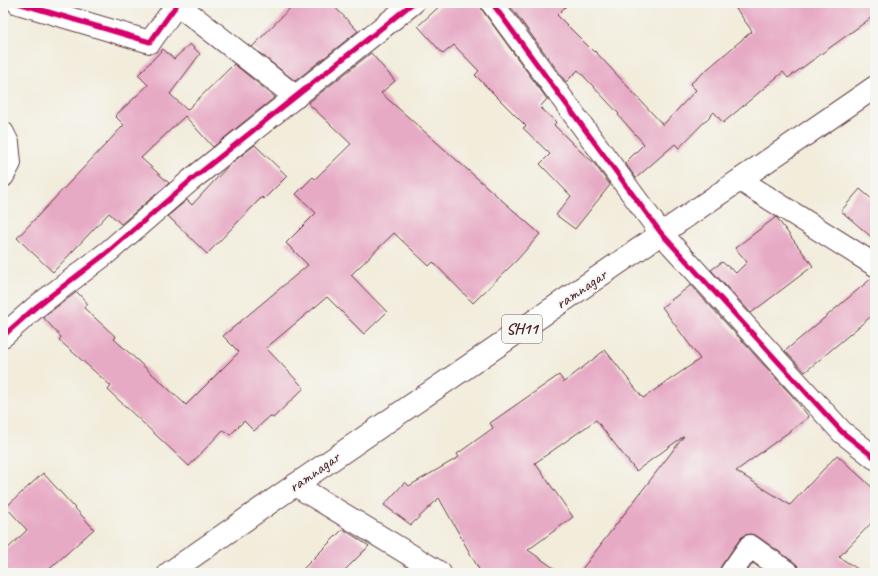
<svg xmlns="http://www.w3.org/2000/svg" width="878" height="576" font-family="Caveat,sans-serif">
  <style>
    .building { fill: #e7aac5 }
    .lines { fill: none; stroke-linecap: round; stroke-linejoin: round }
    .minor-casing { stroke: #633e45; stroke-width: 24 }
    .major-casing { stroke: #633e45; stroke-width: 24 }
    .minor { stroke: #fff; stroke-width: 22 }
    .major { stroke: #fff; stroke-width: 22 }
    .cycleway-casing { stroke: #f6f6f2; stroke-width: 8 }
    .cycleway { stroke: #d6006c; stroke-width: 5 }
    .labels { text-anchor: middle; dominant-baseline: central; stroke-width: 4; stroke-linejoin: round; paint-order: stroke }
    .shield { fill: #f6f6f2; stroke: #7e6067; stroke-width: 1 }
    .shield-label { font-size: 16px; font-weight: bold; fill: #4a1f2b }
    .street-label { font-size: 17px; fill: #4a1f2b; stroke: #f6f6f2 }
  </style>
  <rect width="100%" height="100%" fill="#f6f6f2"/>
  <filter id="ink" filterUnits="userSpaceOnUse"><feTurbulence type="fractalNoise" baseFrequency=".025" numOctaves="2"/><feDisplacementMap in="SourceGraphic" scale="8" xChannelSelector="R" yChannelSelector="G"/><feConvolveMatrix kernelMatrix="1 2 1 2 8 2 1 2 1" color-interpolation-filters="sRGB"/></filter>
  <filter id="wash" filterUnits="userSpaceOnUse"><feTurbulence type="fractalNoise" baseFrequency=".012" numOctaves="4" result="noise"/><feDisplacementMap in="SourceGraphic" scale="16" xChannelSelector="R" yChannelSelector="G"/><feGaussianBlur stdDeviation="0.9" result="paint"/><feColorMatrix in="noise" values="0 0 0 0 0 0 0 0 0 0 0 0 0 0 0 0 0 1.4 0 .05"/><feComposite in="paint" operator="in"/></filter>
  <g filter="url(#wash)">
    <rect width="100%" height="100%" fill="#f2ecdb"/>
    <g id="blocks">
      <path class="building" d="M 295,3 L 331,3 L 358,31 L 295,81 L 252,47 Z
        M 443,3 L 480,3 L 482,10 L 547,99 L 540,107 L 556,122 L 554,125 L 580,151 L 593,162 L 610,185 L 575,229 L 556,215 L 571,196 L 540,164 L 550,154 L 523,128 L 526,126 L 475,75 L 479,71 L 454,45 L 443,54 L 418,26 Z
        M 508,3 L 569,3 L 557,15 L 594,52 L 595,51 L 663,125 L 696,90 L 690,84 L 752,31 L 732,3 L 875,3 L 875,15 L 788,78 L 783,72 L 723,123 L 714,112 L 679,148 L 675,144 L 636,178 L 625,163 L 644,144 L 618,115 L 619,114 L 578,70 L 566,82 Z
        M 190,44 L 200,54 L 170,94 L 187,110 L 234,64 L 275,97 L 213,147 L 185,116 L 141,158 L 169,183 L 121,224 L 109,213 L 53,272 L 17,238 L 124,125 L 115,116 L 148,85 L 138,75 L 163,49 L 174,59 Z
        M 371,53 L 395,81 L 381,93 L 540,234 L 517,260 L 473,303 L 433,262 L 429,266 L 394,233 L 351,275 L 387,312 L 364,334 L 327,297 L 266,348 L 304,388 L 273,418 L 270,416 L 254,431 L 244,421 L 230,435 L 223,430 L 189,466 L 108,390 L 111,386 L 59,340 L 61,337 L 43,317 L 77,292 L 88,304 L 84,308 L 116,337 L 114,339 L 186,405 L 239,352 L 223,336 L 308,265 L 286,243 L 316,213 L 296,194 L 313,177 L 315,179 L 351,144 L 308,103 Z
        M 255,145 L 287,176 L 264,199 L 262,197 L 207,254 L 168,216 L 187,200 L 192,205 L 229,165 Z
        M 860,189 L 875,202 L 875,240 L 841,211 Z
        M 776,217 L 813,266 L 751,313 L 711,270 L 722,262 L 736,273 L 747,262 L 735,248 Z
        M 873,277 L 875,277 L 875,313 L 805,372 L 785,351 Z
        M 691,285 L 794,398 L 809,417 L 736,471 L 790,505 L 837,455 L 875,490 L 875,519 L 839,557 L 864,573 L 800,573 L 799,567 L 795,563 L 757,536 L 751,534 L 744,535 L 740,539 L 721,566 L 719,573 L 579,573 L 684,436 L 636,471 L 596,420 L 535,463 L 573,517 L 528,550 L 561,573 L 481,573 L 439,498 L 411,525 L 384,505 L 405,482 L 409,486 L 459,457 L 457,454 L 493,428 L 490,423 L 559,375 L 564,382 L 605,350 L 643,398 L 700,359 L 662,307 Z
        M 43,473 L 94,529 L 45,573 L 3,573 L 3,553 L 27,530 L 6,507 Z
        M 343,529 L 369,546 L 342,573 L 299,573 Z
        M 753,563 L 766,573 L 746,573 Z"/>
    </g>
  </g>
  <g filter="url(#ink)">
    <use href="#blocks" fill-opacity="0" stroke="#633e45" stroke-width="1"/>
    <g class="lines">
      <g class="minor-casing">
        <path id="minor" d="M 18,3 L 150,42 L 178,3
          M 492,3 L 661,233 L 842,432 L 875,458
          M 177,4 L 296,97
          M 3,133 L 8,143 L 10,163 L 3,176
          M 740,180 L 875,265
          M 3,336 L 36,307 L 108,252 L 191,180 L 413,3
          M 295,485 L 440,573
          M 731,573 L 750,546 L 788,573"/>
      </g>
      <g class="major-casing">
        <path id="major" d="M 169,573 L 295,485 L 875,87"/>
      </g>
      <use href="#minor" class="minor"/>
      <use href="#major" class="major"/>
      <g class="cycleway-casing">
        <path id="cycleway" d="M 18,3 L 150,42 L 178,3
          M 492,3 L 661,233 L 842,432 L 875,458
          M 3,336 L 36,307 L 108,252 L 191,180 L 413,3"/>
      </g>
      <use href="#cycleway" class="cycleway"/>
    </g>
  </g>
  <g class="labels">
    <rect class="shield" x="502" y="315" width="40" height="28" rx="3"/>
    <g class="shield-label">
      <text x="522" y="329">SH11</text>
    </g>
    <g class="street-label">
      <text transform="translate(581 289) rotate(-34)">ramnagar</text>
      <text transform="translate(314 472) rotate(-35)">ramnagar</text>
    </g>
  </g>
  <rect width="878" height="576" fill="none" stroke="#f6f6f2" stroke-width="16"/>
</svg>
